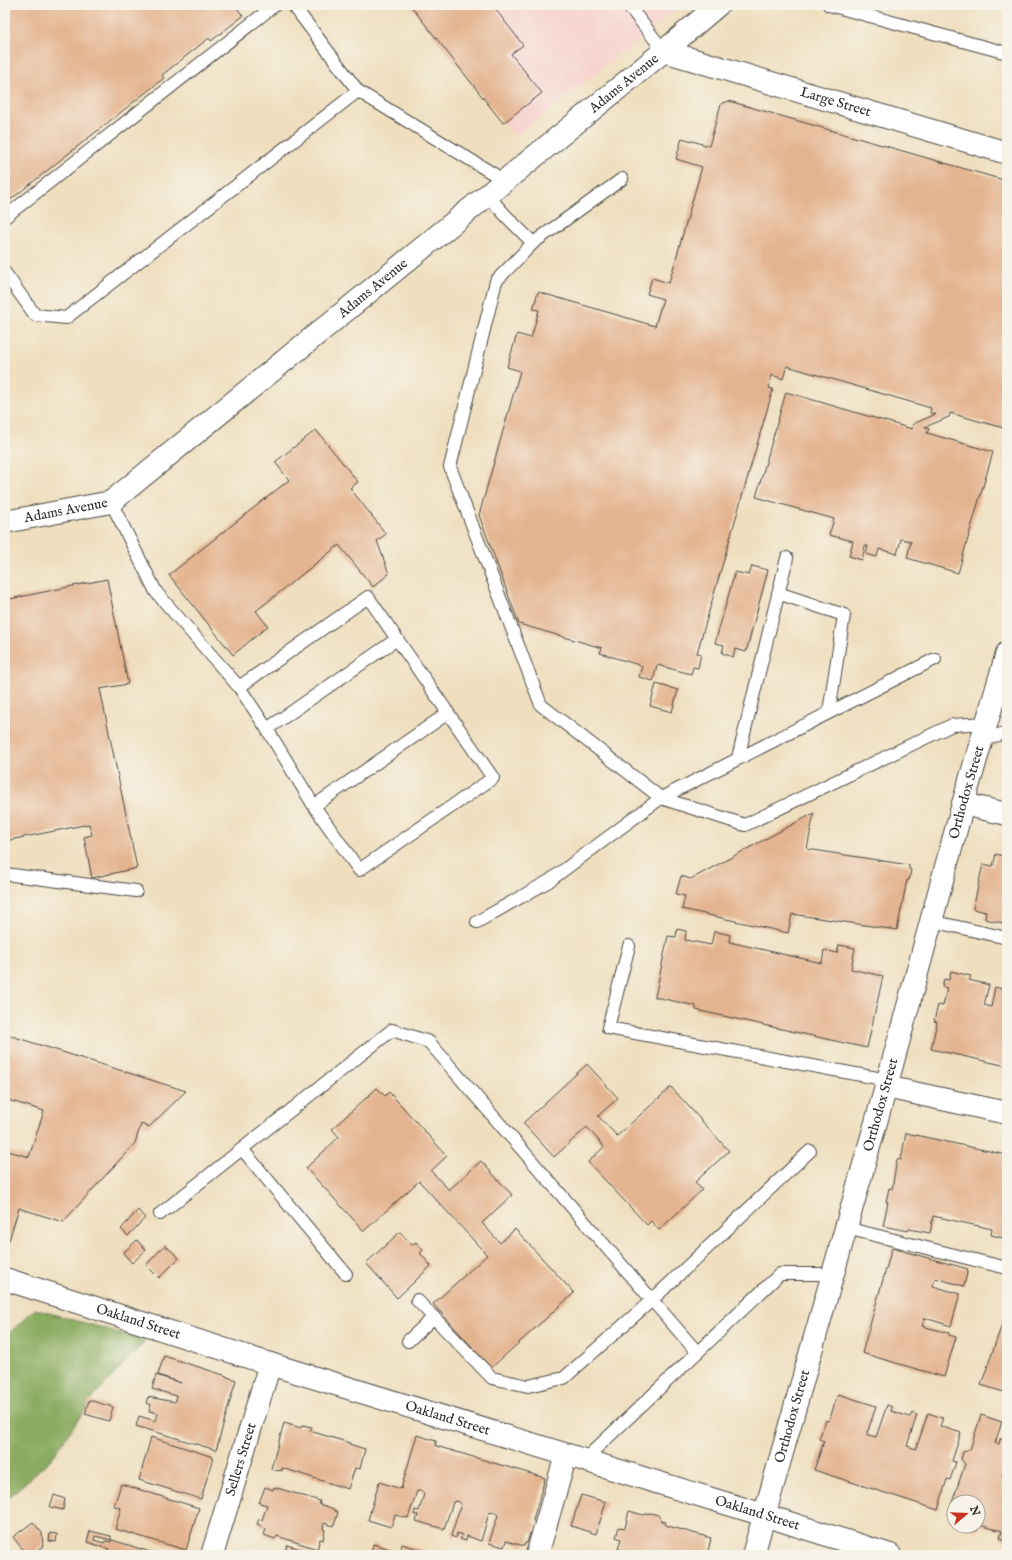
<svg xmlns="http://www.w3.org/2000/svg" width="1012" height="1560" font-family="'IM FELL English',serif">
  <style>
    .built { fill: #f7d0cd }
    .forest { fill: #8aab60; stroke: #5a6b46 }
    .building { fill: #e4b490 }
    .lines { fill: none; stroke-linecap: round; stroke-linejoin: round }
    .service-casing { stroke: #484641; stroke-width: 14 }
    .minor-casing { stroke: #484641; stroke-width: 24 }
    .tertiary-casing { stroke: #484641; stroke-width: 24 }
    .service { stroke: #fff; stroke-width: 12 }
    .minor { stroke: #fff; stroke-width: 22 }
    .tertiary { stroke: #fff; stroke-width: 22 }
    .labels { text-anchor: middle; dominant-baseline: central; stroke-width: 3; stroke-linejoin: round; paint-order: stroke }
    .street-label { font-size: 14px; fill: #2b2b2b; stroke: #f7f3e8 }
  </style>
  <rect width="100%" height="100%" fill="#f7f3e8"/>
  <filter id="ink" filterUnits="userSpaceOnUse"><feTurbulence type="fractalNoise" baseFrequency=".025" numOctaves="2"/><feDisplacementMap in="SourceGraphic" scale="8" xChannelSelector="R" yChannelSelector="G"/><feConvolveMatrix kernelMatrix="1 2 1 2 8 2 1 2 1" color-interpolation-filters="sRGB"/></filter>
  <filter id="wash" filterUnits="userSpaceOnUse"><feTurbulence type="fractalNoise" baseFrequency=".012" numOctaves="4" result="noise"/><feDisplacementMap in="SourceGraphic" scale="16" xChannelSelector="R" yChannelSelector="G"/><feGaussianBlur stdDeviation="0.9" result="paint"/><feColorMatrix in="noise" values="0 0 0 0 0 0 0 0 0 0 0 0 0 0 0 0 0 1.4 0 .05"/><feComposite in="paint" operator="in"/></filter>
  <g filter="url(#wash)">
    <rect width="100%" height="100%" fill="#efdfbf"/>
    <path class="built" d="M 409,5 L 682,5 L 515,137 Z"/>
    <path class="forest" d="M 35,1309 L 146,1340 L 96,1394 L 51,1459 L 5,1501 L 5,1337 Z"/>
    <g id="blocks">
      <path class="building" d="M 5,5 L 235,5 L 243,16 L 211,41 L 209,38 L 162,75 L 164,78 L 5,204 Z
        M 410,5 L 494,5 L 493,6 L 523,45 L 511,54 L 542,93 L 503,123 Z
        M 729,101 L 1007,181 L 1007,429 L 950,413 L 949,417 L 925,427 L 929,429 L 927,433 L 993,452 L 958,573 L 907,558 L 911,541 L 901,539 L 897,554 L 879,549 L 877,557 L 866,554 L 868,546 L 865,546 L 862,560 L 849,556 L 853,541 L 829,535 L 834,519 L 756,497 L 786,392 L 912,429 L 913,424 L 936,414 L 930,413 L 931,408 L 787,366 L 783,379 L 772,375 L 769,388 L 773,389 L 697,653 L 701,654 L 698,668 L 693,667 L 691,674 L 657,665 L 653,681 L 639,677 L 642,666 L 600,653 L 602,648 L 519,624 L 479,515 L 520,371 L 507,367 L 517,334 L 531,338 L 539,310 L 533,309 L 538,292 L 655,326 L 663,299 L 647,294 L 652,278 L 669,283 L 702,167 L 676,159 L 682,138 L 709,146 L 721,104 Z
        M 316,430 L 358,482 L 350,488 L 386,534 L 377,541 L 389,574 L 373,587 L 339,545 L 256,611 L 268,626 L 233,655 L 169,575 L 289,480 L 275,462 Z
        M 752,566 L 768,570 L 746,652 L 735,649 L 733,657 L 722,653 L 724,645 L 715,643 L 735,572 L 749,575 Z
        M 107,579 L 128,684 L 100,689 L 137,868 L 92,878 L 84,837 L 92,835 L 89,824 L 5,841 L 5,600 Z
        M 656,684 L 678,690 L 672,712 L 650,706 Z
        M 814,813 L 807,849 L 909,865 L 909,869 L 911,870 L 909,880 L 907,880 L 897,930 L 792,914 L 788,933 L 682,909 L 685,896 L 676,894 L 681,876 L 691,879 Z
        M 996,854 L 1007,857 L 1007,924 L 985,919 L 986,912 L 973,909 L 983,864 L 993,866 Z
        M 677,929 L 686,931 L 685,940 L 711,945 L 714,931 L 730,935 L 729,942 L 822,963 L 824,950 L 837,953 L 839,945 L 855,948 L 851,969 L 883,976 L 867,1048 L 696,1010 L 696,1006 L 655,997 L 668,936 L 676,937 Z
        M 951,971 L 971,976 L 969,980 L 989,985 L 984,1005 L 991,1007 L 995,987 L 1007,990 L 1007,1066 L 931,1049 L 937,1022 L 934,1021 L 938,1005 L 943,1006 L 947,988 L 942,987 L 944,979 L 949,980 Z
        M 5,1034 L 186,1091 L 149,1127 L 141,1124 L 135,1143 L 63,1222 L 19,1208 L 9,1240 L 5,1239 L 5,1150 L 29,1157 L 44,1111 L 5,1099 Z
        M 587,1064 L 618,1098 L 598,1116 L 617,1136 L 671,1087 L 729,1151 L 695,1182 L 702,1190 L 659,1230 L 651,1221 L 647,1225 L 588,1162 L 604,1147 L 587,1127 L 554,1157 L 523,1123 Z
        M 377,1088 L 385,1096 L 389,1092 L 447,1156 L 431,1171 L 449,1190 L 481,1161 L 512,1195 L 482,1223 L 500,1243 L 515,1229 L 574,1293 L 491,1368 L 433,1304 L 487,1255 L 419,1181 L 364,1231 L 306,1168 L 339,1137 L 332,1129 Z
        M 906,1133 L 1007,1155 L 1007,1239 L 991,1235 L 992,1229 L 933,1216 L 930,1233 L 909,1229 L 908,1231 L 883,1226 L 888,1202 L 886,1202 L 889,1188 L 892,1189 L 897,1159 L 901,1160 Z
        M 138,1210 L 145,1218 L 128,1236 L 121,1229 Z
        M 400,1232 L 412,1245 L 416,1242 L 423,1250 L 420,1253 L 431,1266 L 397,1298 L 366,1263 Z
        M 137,1240 L 146,1250 L 132,1263 L 123,1253 Z
        M 165,1245 L 179,1258 L 159,1278 L 146,1265 Z
        M 892,1248 L 968,1269 L 964,1286 L 935,1278 L 933,1286 L 960,1294 L 951,1326 L 925,1318 L 922,1326 L 949,1333 L 949,1335 L 956,1337 L 944,1377 L 862,1353 Z
        M 1007,1310 L 1007,1393 L 981,1385 Z
        M 164,1356 L 227,1376 L 227,1377 L 236,1380 L 216,1450 L 136,1426 L 139,1416 L 156,1421 L 158,1413 L 149,1411 L 151,1405 L 146,1403 L 148,1397 L 175,1402 L 177,1396 L 152,1389 L 156,1375 L 181,1383 L 158,1375 Z
        M 838,1394 L 876,1406 L 867,1434 L 872,1436 L 876,1437 L 887,1405 L 892,1407 L 891,1411 L 910,1417 L 912,1413 L 917,1415 L 907,1446 L 916,1449 L 928,1413 L 943,1418 L 940,1426 L 961,1433 L 952,1461 L 956,1462 L 950,1480 L 947,1479 L 938,1510 L 814,1470 L 824,1441 L 819,1439 L 826,1420 L 829,1421 Z
        M 89,1400 L 113,1407 L 109,1421 L 85,1414 Z
        M 981,1415 L 1002,1422 L 995,1443 L 999,1444 L 1000,1439 L 1007,1441 L 1007,1458 L 1002,1475 L 1007,1477 L 1007,1540 L 1000,1538 L 1002,1531 L 979,1525 L 977,1531 L 961,1526 L 978,1526 L 978,1502 L 954,1502 L 954,1517 L 948,1515 L 965,1464 L 961,1459 L 963,1452 L 970,1450 Z
        M 284,1423 L 301,1428 L 302,1425 L 312,1427 L 310,1431 L 350,1443 L 349,1444 L 365,1449 L 360,1469 L 355,1468 L 348,1489 L 282,1468 L 282,1471 L 280,1470 L 279,1471 L 271,1469 Z
        M 417,1435 L 436,1441 L 436,1446 L 545,1478 L 533,1520 L 536,1525 L 534,1532 L 530,1533 L 527,1543 L 525,1543 L 524,1546 L 506,1541 L 504,1547 L 489,1543 L 498,1515 L 494,1512 L 489,1513 L 481,1541 L 467,1536 L 466,1541 L 460,1539 L 462,1535 L 457,1533 L 456,1538 L 451,1536 L 461,1504 L 458,1501 L 453,1502 L 444,1529 L 416,1521 L 418,1515 L 414,1515 L 415,1510 L 419,1511 L 424,1494 L 422,1491 L 417,1491 L 408,1518 L 395,1515 L 391,1527 L 368,1520 L 379,1482 L 401,1489 Z
        M 151,1437 L 213,1457 L 201,1499 L 139,1480 Z
        M 121,1484 L 199,1508 L 186,1550 L 115,1529 L 121,1508 L 114,1506 Z
        M 265,1487 L 273,1490 L 274,1487 L 320,1501 L 319,1504 L 334,1509 L 333,1510 L 338,1512 L 334,1526 L 324,1523 L 323,1529 L 325,1530 L 323,1540 L 320,1539 L 317,1549 L 277,1536 L 275,1539 L 264,1535 L 266,1529 L 260,1527 L 260,1525 L 257,1524 L 259,1519 L 262,1520 L 267,1505 L 259,1503 Z
        M 54,1495 L 65,1499 L 63,1510 L 50,1507 Z
        M 581,1495 L 606,1502 L 596,1534 L 571,1526 Z
        M 629,1511 L 643,1515 L 650,1513 L 658,1515 L 662,1521 L 666,1522 L 665,1525 L 711,1538 L 707,1555 L 621,1555 L 623,1550 L 618,1549 L 621,1539 L 616,1537 L 619,1527 L 625,1528 Z
        M 33,1522 L 42,1533 L 43,1546 L 31,1555 L 27,1555 L 13,1537 Z
        M 90,1531 L 111,1536 L 111,1540 L 95,1536 L 94,1540 L 104,1543 L 105,1541 L 111,1542 L 112,1540 L 160,1555 L 107,1555 L 109,1549 L 87,1542 Z
        M 50,1533 L 57,1534 L 56,1542 L 49,1541 Z
        M 373,1544 L 400,1552 L 402,1544 L 438,1555 L 370,1555 Z
        M 287,1545 L 320,1555 L 284,1555 Z"/>
    </g>
  </g>
  <g filter="url(#ink)">
    <use href="#blocks" fill-opacity="0" stroke="#484641" stroke-width="1"/>
    <g class="lines">
      <g class="service-casing">
        <path id="service" d="M 293,5 L 358,91 L 505,181
          M 628,5 L 664,51
          M 829,5 L 1007,53
          M 622,179 L 533,243 L 496,281 L 450,467 L 541,705 L 661,798 L 745,825 L 952,725 L 987,723
          M 488,196 L 508,218 L 533,243
          M 5,217 L 275,5
          M 5,273 L 35,315 L 66,318 L 358,91
          M 111,502 L 156,592 L 239,687 L 368,597 L 397,639 L 267,729 L 239,687
          M 778,593 L 844,615 L 829,712
          M 267,729 L 314,806 L 448,713
          M 981,741 L 1007,732
          M 738,758 L 787,558
          M 314,806 L 359,870 L 493,778 L 397,639
          M 5,874 L 136,891
          M 931,921 L 1007,938
          M 477,922 L 549,881 L 661,798 L 935,659
          M 629,946 L 608,1028 L 888,1080
          M 242,1149 L 346,1274
          M 160,1214 L 392,1030 L 429,1042 L 697,1352
          M 846,1228 L 1007,1268
          M 417,1300 L 492,1378 L 528,1386 L 564,1378 L 652,1300 L 810,1151
          M 408,1341 L 434,1317
          M 584,1460 L 780,1274 L 832,1274"/>
      </g>
      <g class="minor-casing">
        <g id="minor">
          <path id="s1" d="M 5,522 L 111,502 L 664,51 L 718,5"/>
          <path d="M 963,804 L 1007,814"/>
          <path d="M 886,1087 L 1007,1113"/>
          <path id="s2" d="M 5,1279 L 270,1364 L 764,1515 L 890,1555"/>
          <path id="s3" d="M 212,1555 L 270,1364"/>
          <path d="M 537,1555 L 566,1455"/>
          <path id="s4" d="M 753,1555 L 886,1087 L 963,804 L 1007,653"/>
        </g>
      </g>
      <g class="tertiary-casing">
        <g id="tertiary">
          <path id="s5" d="M 664,51 L 1007,153"/>
        </g>
      </g>
      <use href="#service" class="service"/>
      <use href="#minor" class="minor"/>
      <use href="#tertiary" class="tertiary"/>
    </g>
  </g>
  <g class="labels">
    <g class="street-label">
      <text stroke="none"><textPath href="#s1" startOffset="770">Adams Avenue</textPath></text>
      <text stroke="none"><textPath href="#s5" startOffset="179">Large Street</textPath></text>
      <text stroke="none"><textPath href="#s1" startOffset="446">Adams Avenue</textPath></text>
      <text stroke="none"><textPath href="#s1" startOffset="62">Adams Avenue</textPath></text>
      <text stroke="none"><textPath href="#s4" startOffset="792">Orthodox Street</textPath></text>
      <text stroke="none"><textPath href="#s4" startOffset="468">Orthodox Street</textPath></text>
      <text stroke="none"><textPath href="#s2" startOffset="140">Oakland Street</textPath></text>
      <text stroke="none"><textPath href="#s4" startOffset="144">Orthodox Street</textPath></text>
      <text stroke="none"><textPath href="#s2" startOffset="464">Oakland Street</textPath></text>
      <text stroke="none"><textPath href="#s3" startOffset="100">Sellers Street</textPath></text>
      <text stroke="none"><textPath href="#s2" startOffset="788">Oakland Street</textPath></text>
    </g>
  </g>
  <rect width="1012" height="1560" fill="none" stroke="#f7f3e8" stroke-width="20"/>
  <g transform="translate(966 1514) rotate(71)"><circle r="19" fill="#f7f3e8" stroke="#a5a39c"/>
  <path d="M0-3L7 15L0 10L-7 15Z" fill="#c8321e"/>
  <text y="-6" font-size="11" font-weight="bold" text-anchor="middle" fill="#2b2b2b">N</text>
  </g>
</svg>
